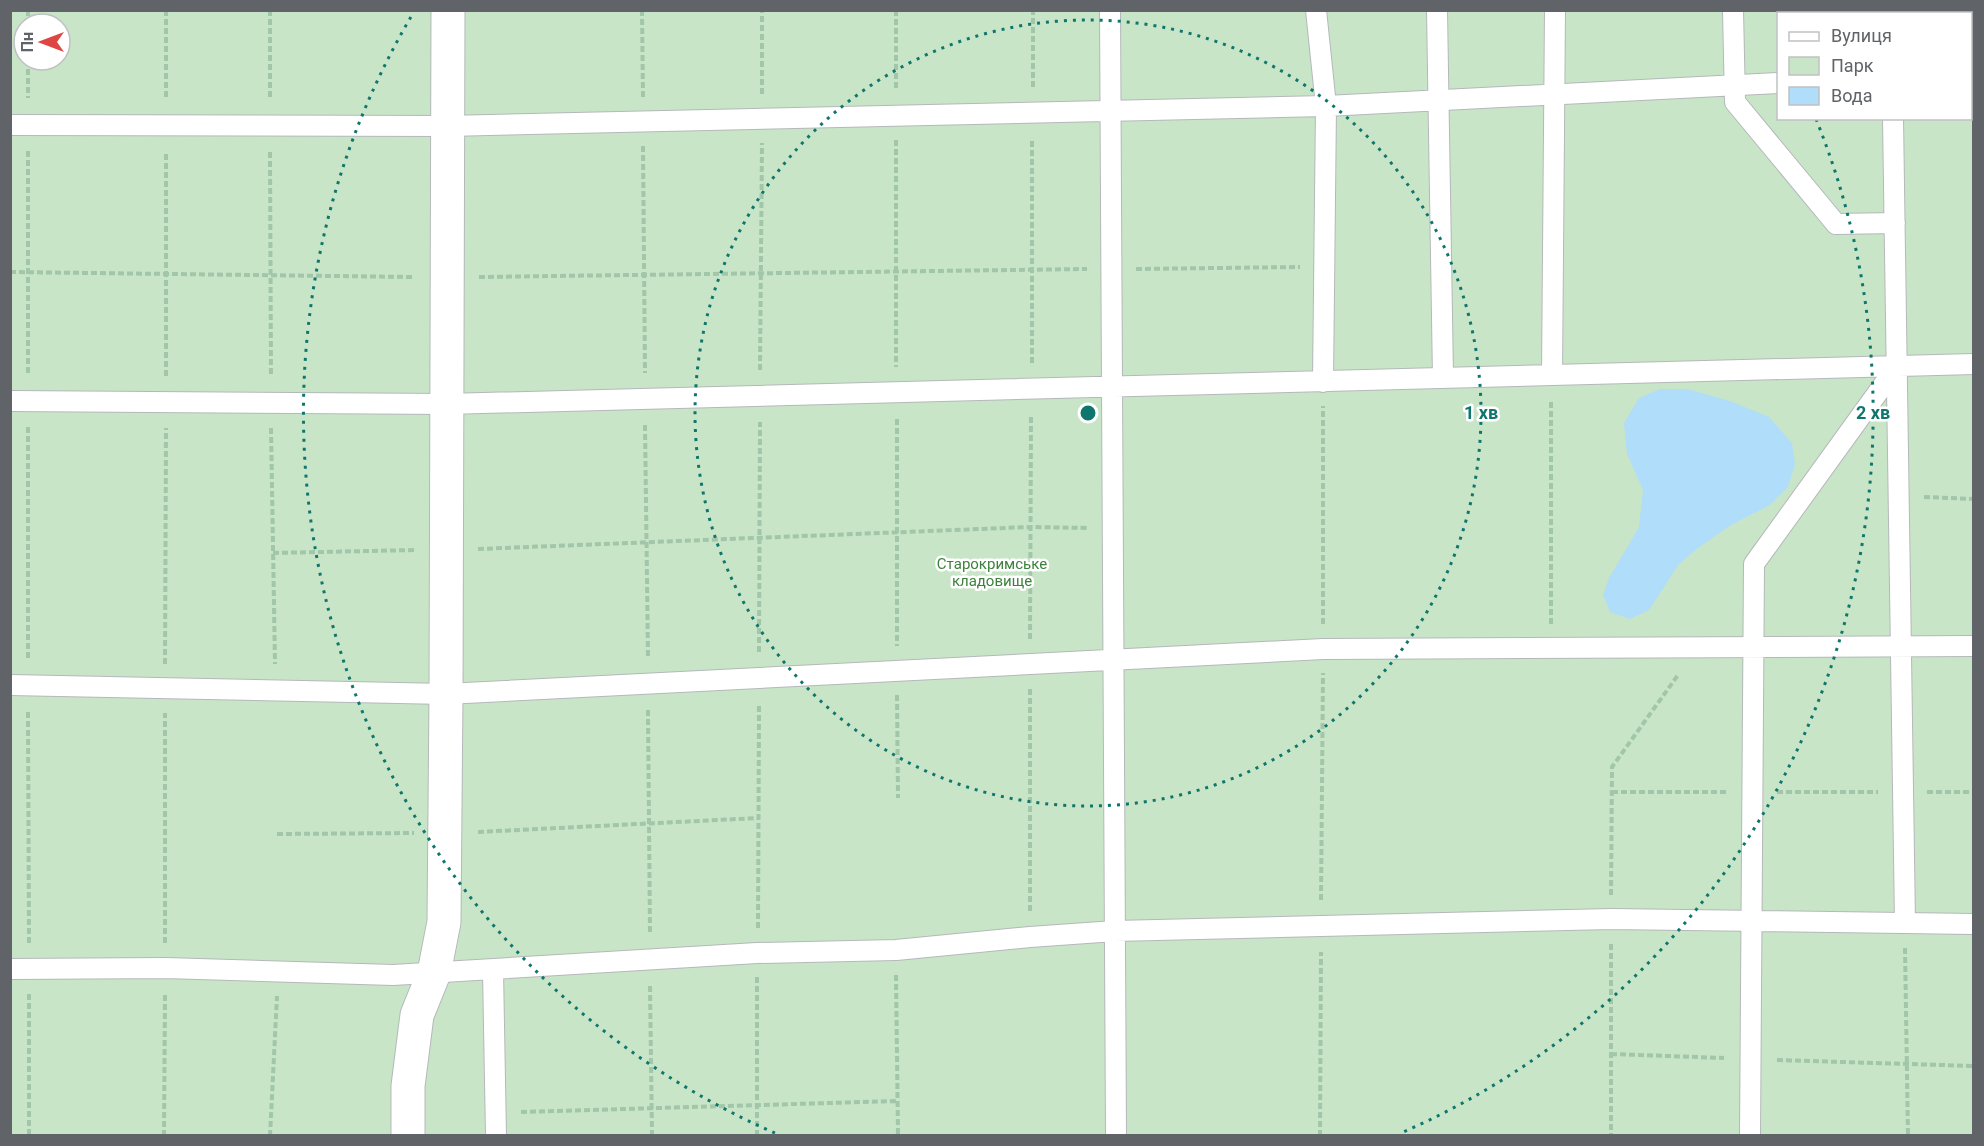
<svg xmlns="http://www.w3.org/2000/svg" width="1984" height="1146" font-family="Roboto,sans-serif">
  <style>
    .green { fill: #c9e5c7; fill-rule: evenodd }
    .water { fill: #b0ddf9 }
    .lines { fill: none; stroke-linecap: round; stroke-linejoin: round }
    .service-casing { stroke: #b5b8bb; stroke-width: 22 }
    .minor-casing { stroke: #b5b8bb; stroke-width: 35 }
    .path { stroke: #a1c6a9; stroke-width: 4; stroke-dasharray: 6 3; stroke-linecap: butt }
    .service { stroke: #fff; stroke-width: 20 }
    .minor { stroke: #fff; stroke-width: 33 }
    .ring { fill: none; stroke: #0f766e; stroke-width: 3; stroke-dasharray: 3 6 }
    .labels { text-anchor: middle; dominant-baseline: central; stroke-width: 5; stroke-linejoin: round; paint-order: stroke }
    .park-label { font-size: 15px; fill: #3d823c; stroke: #fff }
    .centre { fill: #0f766e; stroke: #fff; stroke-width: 3 }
    .ring-label { font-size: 18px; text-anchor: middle; font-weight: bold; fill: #0f766e; stroke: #fff; stroke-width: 5; stroke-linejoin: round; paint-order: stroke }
  </style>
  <rect width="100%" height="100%" fill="#f0eee9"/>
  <path class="green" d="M 11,11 L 1973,11 L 1973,1135 L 11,1135 ZM 1778,14 L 1970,14 L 1970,118 L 1778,118 ZM 24,24 L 60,24 L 60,60 L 24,60 Z"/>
  <path class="water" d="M 1660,389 L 1687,389 L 1730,401 L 1769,417 L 1792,443 L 1795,464 L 1788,487 L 1770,505 L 1731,525 L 1698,548 L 1679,564 L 1649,610 L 1630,619 L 1610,612 L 1603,595 L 1609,578 L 1639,527 L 1643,490 L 1627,454 L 1624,423 L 1639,398 Z"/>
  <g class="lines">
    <g class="service-casing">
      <path id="service" d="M 1110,10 L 1116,1136
        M 1316,10 L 1326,106 L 1323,382
        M 1437,10 L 1443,378
        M 1733,10 L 1735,102 L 1836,224 L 1895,223
        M 1892,10 L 1892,14
        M 1970,73 L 1974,73
        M 1893,118 L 1905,923
        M 10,125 L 447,126 L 1326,106 L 1778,83
        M 1552,375 L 1555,10
        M 10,401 L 447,404 L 1974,364
        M 10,685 L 446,694 L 1323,649 L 1974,646
        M 10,969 L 165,968 L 393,975 L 757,953 L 896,950 L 1030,937 L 1115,931 L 1611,919 L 1974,924
        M 493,970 L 496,1136
        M 1750,1136 L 1754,564 L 1897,366"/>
    </g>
    <g class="minor-casing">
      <path id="minor" d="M 408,1136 L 408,1086 L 417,1015 L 434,973 L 444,922 L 446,694 L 448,10"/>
    </g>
    <path class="path" d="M 28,10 L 28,24
      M 166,10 L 166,100
      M 270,10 L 270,100
      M 642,10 L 643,97
      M 896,10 L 896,91
      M 28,60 L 28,98
      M 1033,87 L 1033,10
      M 762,94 L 762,10
      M 896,140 L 896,367
      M 643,146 L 645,373
      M 28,151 L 28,374
      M 270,152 L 271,376
      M 1136,269 L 1300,267
      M 10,272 L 415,277
      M 479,277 L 1087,269
      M 1032,363 L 1032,140
      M 760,370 L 762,143
      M 166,376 L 166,152
      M 897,419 L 897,646
      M 645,425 L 648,658
      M 28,427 L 28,659
      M 271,428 L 275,664
      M 1924,497 L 1974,499
      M 478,549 L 1030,527 L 1088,528
      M 273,553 L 414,550
      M 1323,624 L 1323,406
      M 1551,624 L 1551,400
      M 1030,639 L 1031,416
      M 759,652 L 760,422
      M 165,664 L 166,428
      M 1030,689 L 1030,912
      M 897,695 L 898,798
      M 648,710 L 650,934
      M 28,712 L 29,944
      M 1612,792 L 1728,792
      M 1777,792 L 1878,792
      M 1927,792 L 1974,792
      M 478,832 L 758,818
      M 277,834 L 414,833
      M 1611,895 L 1612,767 L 1678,675
      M 1321,900 L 1323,673
      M 758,928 L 759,704
      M 165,943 L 165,713
      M 1611,944 L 1611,1136
      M 1905,948 L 1908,1136
      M 896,975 L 898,1136
      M 650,986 L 652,1136
      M 29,994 L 29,1136
      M 1611,1054 L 1724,1058
      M 1777,1060 L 1974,1066
      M 521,1112 L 898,1101
      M 164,1136 L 165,992
      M 270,1136 L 277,996
      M 757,1136 L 757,977
      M 1320,1136 L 1321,952"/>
    <use href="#service" class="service"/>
    <use href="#minor" class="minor"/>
  </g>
  <g class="ring">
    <circle cx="1088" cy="413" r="393"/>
    <path d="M775 1133A785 785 0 0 1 412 15M1816 119A785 785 0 0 1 1401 1133"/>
  </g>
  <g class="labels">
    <g class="park-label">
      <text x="992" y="564">Старокримське<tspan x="992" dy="17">кладовище</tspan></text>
    </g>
  </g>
  <circle cx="1088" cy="413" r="9" class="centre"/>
  <g class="ring-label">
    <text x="1481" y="419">1 хв</text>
    <text x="1873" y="419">2 хв</text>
  </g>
  <rect width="1984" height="1146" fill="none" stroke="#606367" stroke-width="24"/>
  <rect x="1777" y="12" width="195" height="108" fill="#ffffff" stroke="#bfc1c2" stroke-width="1.5"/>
  <rect x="1789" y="32" width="30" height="9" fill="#ffffff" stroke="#bfc1c2" stroke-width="1.5"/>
  <text x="1831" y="42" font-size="18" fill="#606367">Вулиця</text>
  <rect x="1789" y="57" width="30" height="18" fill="#c9e5c7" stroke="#bfc1c2" stroke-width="1.5"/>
  <text x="1831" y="72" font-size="18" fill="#606367">Парк</text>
  <rect x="1789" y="87" width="30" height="18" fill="#b0ddf9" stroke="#bfc1c2" stroke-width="1.5"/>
  <text x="1831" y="102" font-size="18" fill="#606367">Вода</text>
  <g transform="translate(42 42) rotate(270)"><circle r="28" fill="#ffffff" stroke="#bfc1c2" stroke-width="1.5"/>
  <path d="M0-4.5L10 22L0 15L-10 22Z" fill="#dd4642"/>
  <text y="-9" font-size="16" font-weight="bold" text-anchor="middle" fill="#606367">Пн</text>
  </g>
</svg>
